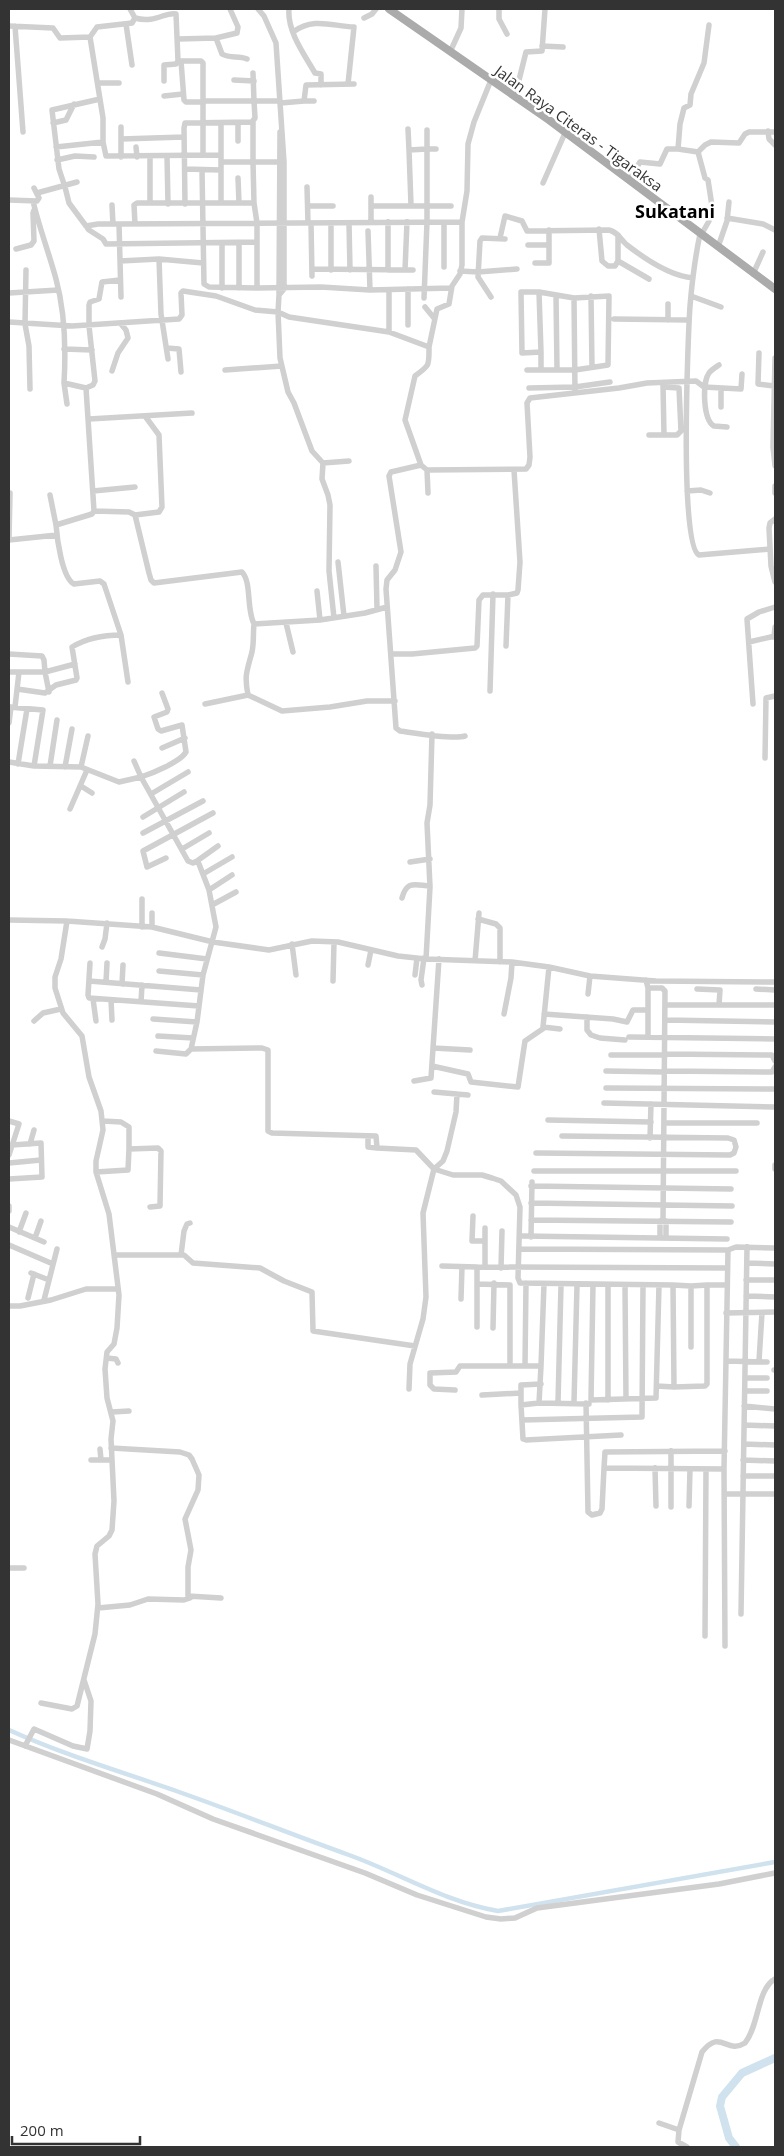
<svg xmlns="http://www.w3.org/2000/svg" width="784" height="2156" font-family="'Open Sans',sans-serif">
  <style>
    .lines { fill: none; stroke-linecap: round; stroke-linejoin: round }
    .canal { stroke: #cfe2ee; stroke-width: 4.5 }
    .river { stroke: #cfe2ee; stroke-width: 8 }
    .minor { stroke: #d0d0d0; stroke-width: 5.5 }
    .major { stroke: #ababab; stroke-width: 8 }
    .labels { text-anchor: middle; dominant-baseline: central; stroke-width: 5; stroke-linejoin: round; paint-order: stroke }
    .street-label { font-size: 15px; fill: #333; stroke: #fff }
    .quarter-label { font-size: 18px; font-weight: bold; fill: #000; stroke: #fff }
  </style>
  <rect width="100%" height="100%" fill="#fff"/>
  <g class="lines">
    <path class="canal" d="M 9,1730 C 64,1755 122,1772 179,1792 C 236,1812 293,1835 349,1855 C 399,1873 445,1902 498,1911 L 775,1862"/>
    <path class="river" d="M 736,2147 L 729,2138 L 720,2106 L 722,2097 L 742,2073 L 775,2058"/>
    <path class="minor" d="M 289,9 C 287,31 304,54 315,73 L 321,74 L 321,85
      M 499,9 L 499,19 L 507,34
      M 135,18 C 155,24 166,11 176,14 L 178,61 L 181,61 L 184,100 L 186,102 L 203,102
      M 364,18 L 372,14 L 376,9
      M 126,24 L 132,65
      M 9,26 L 53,28 L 60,38 L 90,37 L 103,118 L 103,142 L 106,156 L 220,155
      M 15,26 L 23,132
      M 293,32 C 314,17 331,26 354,27 L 348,84
      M 90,37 L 97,27 L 132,23 L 135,18 L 130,9
      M 216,38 L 222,54 C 230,59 239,55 247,59
      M 178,39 L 216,38 L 237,33 L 238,27 L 230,9
      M 542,46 L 563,47
      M 451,50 L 461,28 L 462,9
      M 181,61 L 201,61 L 203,63 L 203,155
      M 253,73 L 254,101 L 279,101
      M 234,80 L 254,81
      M 164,81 L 164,65 L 176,64 L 178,61
      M 98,83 L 119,83
      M 164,96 L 183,94
      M 515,96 L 526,52 L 542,51 L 545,9
      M 100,99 L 52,110 L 59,169 L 65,187 L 69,203 L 89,230 L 103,239 L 106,244 L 257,242
      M 304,101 L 314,101
      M 281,103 L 304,101 L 306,85 L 354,84
      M 53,123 L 66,120 L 74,104
      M 221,123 L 221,203
      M 238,123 L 238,141
      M 121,127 L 121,157
      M 408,129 L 409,150
      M 427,130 L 427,149 L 436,149
      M 768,131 L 769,139 L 775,145
      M 121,139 L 184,137
      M 56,147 L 103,142
      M 136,147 L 137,157
      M 678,149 L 698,152 L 705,145 L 711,142 L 739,143 L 745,134 L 749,132 L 775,132
      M 698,152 L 705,178 L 708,180 L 712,206 L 709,221 L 701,235
      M 167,156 L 168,204
      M 57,160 L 75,156 L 94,157
      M 221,162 L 253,162 L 253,122
      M 284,162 L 253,162 L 254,203 L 257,223 L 257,288 L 321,287 L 370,290
      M 185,169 L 221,170
      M 202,170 L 204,284 L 209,287 L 257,288
      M 238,178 L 239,203
      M 629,180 L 640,162 L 660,164 L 667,149 L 678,149 L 680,124 L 684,108 L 690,105 L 691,94 L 704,63 L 709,25
      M 543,183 L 565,133
      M 307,187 L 308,223
      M 37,193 L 77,182
      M 9,200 L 37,201 L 39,198 L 34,188
      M 33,201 C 39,227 49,253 56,279 C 65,312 66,349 64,383 L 86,388 L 94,511
      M 150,203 L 150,157
      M 185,204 L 184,128 L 185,123 L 252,122 L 255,118 L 254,101 L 203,101
      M 112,205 L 113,224
      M 411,205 L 409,150 L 427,149 L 427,222 L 424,298
      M 308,206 L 333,206
      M 371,206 L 451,206
      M 727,218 L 763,224 L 775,230
      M 371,222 L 371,197
      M 388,222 L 388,270
      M 311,223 L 312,276
      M 331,223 L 331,270
      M 349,223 L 350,270
      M 444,223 L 444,267
      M 135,224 L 134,205 L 137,203 L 254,203
      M 86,226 L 98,224 L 119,224
      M 599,229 L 602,261 L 608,266 L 615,266 L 618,261 L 618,235
      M 368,231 L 370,290 L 451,288
      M 700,234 C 695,258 692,282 690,306 C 688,336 679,547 699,555 L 770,549
      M 500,238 L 505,216 L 522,221 L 527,231 L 609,230 C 618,232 620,239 627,245 C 645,259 670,276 693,278
      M 239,243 L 239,288
      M 528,245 L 549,245
      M 718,247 L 727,221 L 729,202
      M 16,249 L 31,245 L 34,241 L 33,213 L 34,210
      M 159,259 L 161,314 L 168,359
      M 120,261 L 159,259 L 203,263
      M 618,261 L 649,279
      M 535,263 L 549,263 L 549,230
      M 312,269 L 413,270
      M 26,270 L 25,324 L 29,346 L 30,389
      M 405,270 L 407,222
      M 460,271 L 478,272 L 517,269
      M 753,274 L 763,252
      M 222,288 L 222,243
      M 389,290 L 389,332
      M 9,293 L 58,290
      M 279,293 L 280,132
      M 556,295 L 557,370
      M 591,296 L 592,367
      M 691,296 L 721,307
      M 121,297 L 119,224 L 462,222
      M 491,297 L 478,277 L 480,241 L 482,238 L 505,239
      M 574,298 L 575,393
      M 668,304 L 668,320
      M 425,307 L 434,318
      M 278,312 L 289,317 L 389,332 L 429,347 L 437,309 L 449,304 L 452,286 L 460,274 L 462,265 L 462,222 L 467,191 L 468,144 L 474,122 L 491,80
      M 278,312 L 280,358 L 288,392 L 294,403 L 312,451 L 323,463 L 322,479 L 328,495 L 330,505 L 329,571 L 334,618
      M 614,319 L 689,320
      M 9,322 L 72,326 L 179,319 L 182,315 L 181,293 L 183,291 L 216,296 L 255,310 L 278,312 L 279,295 L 284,289 L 284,162 L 276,43 L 264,16 L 258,9
      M 408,325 L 408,289
      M 167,348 L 179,349 L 181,372
      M 64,349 L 92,350
      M 759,353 L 758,384 L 774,386
      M 775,358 L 773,447 L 775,466
      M 719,365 C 716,367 711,370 709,373 C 702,383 703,420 714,426 L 727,427
      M 225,370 L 282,366
      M 527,370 L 575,370 L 608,365 L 609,296 L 574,298 L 539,292 L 521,292 L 522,353 L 541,352 L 539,292
      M 541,370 L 541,352
      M 112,371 L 118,353 L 128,338 L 126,330 L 121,324
      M 64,383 L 67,404
      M 663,385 L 664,435
      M 86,388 L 93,385 L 95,381 L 89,326 L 89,305 L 90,302 L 99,299 L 102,282 L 120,280
      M 529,388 L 575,387 L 610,382
      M 721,407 L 721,388
      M 89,419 L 192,413
      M 649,435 L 677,435 L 681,431 L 679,388 L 663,387
      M 323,463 L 349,461
      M 421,465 L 405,420 L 415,376 C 430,365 429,366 429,347
      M 427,470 L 428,493
      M 775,486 L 775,493
      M 93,491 L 135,487
      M 687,491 L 701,490 L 710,493
      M 50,495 L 56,525
      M 135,515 L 159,512 L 162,507 L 159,435 L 145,416
      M 775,519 L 770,523 L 769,528 L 771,566 L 775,582
      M 9,540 L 57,535
      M 9,540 L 10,493
      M 338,562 L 344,616
      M 376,566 L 377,609
      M 317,591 L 320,620
      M 508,595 L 517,593 L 518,590 L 520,562 L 514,470
      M 286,623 L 293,652
      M 254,624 C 253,633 254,643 252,652 C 247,671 244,675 248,695 L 282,711 L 330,707 L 367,701 L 395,701
      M 774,637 L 775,627
      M 749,642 L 775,636
      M 9,654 L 42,656 L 44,660 L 45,672 L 9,672
      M 391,654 L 412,654 L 475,648 L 477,646 L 479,600 L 483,595 L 508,595 L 506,646
      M 128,682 L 121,635 L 104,584 L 100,581 L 74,584 C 62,578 57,538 56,525 L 92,514 L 94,511 L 129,512 L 135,515 L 149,573 L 151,580 L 154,583 L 242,572 C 252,583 246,608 254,624 L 320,620 L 365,613 L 387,607
      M 17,689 L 45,693 L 56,685 L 76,680 L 77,678 L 72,647 C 87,638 103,635 121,635
      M 490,691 L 493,594
      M 49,692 L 45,672 L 75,664
      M 205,704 L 248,695
      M 753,704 L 747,619 L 759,612 L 775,607
      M 9,707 L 43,710 L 34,766
      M 15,707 L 19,672
      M 9,723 L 11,707
      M 465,736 C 452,740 415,733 400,731 L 396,728 L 386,589 L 387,580 L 395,570 L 401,552 L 389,476 L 391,472 L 421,465 L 427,470 L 526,469 L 529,465 L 530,457 L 527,403 L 530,398 L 619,388 L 647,383 L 696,381 L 704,387 L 741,389 L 742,374
      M 162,748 L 185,738
      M 765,758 L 766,698 L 775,696
      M 134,761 L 141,777 C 153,773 180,762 186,752 L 182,725 L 161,731 L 158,729 L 154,717 L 167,712 L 168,709 L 162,693
      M 9,762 L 34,766 L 81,767 L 119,782 L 141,777 L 188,861 L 193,863 L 197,861 L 199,864 L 209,890 L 216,927 L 203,975 L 197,1022 L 191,1049 L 262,1048 L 268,1050 L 268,1131 L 272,1133 L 376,1136 L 377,1148 L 416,1150 L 434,1169 L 453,1175 L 482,1175 L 492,1178 L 501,1181 L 516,1195 L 520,1207 L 518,1278 L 520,1283 L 673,1285 L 674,1387 L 657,1386
      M 18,764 L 27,709
      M 50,766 L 57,720
      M 65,767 L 72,729
      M 81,767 L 88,736
      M 81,786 L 92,793
      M 151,794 L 188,772
      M 70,809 L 87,770
      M 143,817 L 184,792
      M 143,833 L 203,801
      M 182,849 L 209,833
      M 166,858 L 147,867 L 143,851 L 213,813
      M 197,861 L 218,846
      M 410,862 L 430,859
      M 203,874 L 232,857
      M 209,890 L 232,875
      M 402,898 C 407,880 415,885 430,886
      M 212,905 L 236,892
      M 478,919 L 496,924 L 500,928 L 500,962
      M 9,920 L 67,921 L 152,927 L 213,942 L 269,950 L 312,941 L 338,942 L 398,956 L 426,959 L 512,962 L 549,967 L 590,976 L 656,981 L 775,982
      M 142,927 L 142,899
      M 152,927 L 152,913
      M 292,944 L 296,975
      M 102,947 L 105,939 L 107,923
      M 159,953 L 207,959
      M 426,959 L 430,887 L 427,823 L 430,805 L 432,734
      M 475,961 L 479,913
      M 90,963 L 88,995 L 89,998 L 199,1006
      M 368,965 L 371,950
      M 549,967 L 543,1027 L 560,1029
      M 159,971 L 203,975
      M 415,975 L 417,958
      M 646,980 L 648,988 L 662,988 L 665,991 L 663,1221
      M 89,981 L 201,990
      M 333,981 L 334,942
      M 106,982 L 107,963
      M 122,984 L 123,965
      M 422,985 L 421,980 L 424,958
      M 697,989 L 720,990 L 719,1005
      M 756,989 L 775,990
      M 588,994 L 590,976
      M 93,999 L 96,1021
      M 111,1000 L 112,1020
      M 141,1002 L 142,985
      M 666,1005 L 775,1005
      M 504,1014 L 511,978 L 512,962
      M 544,1014 L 613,1019 L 627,1022 L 633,1010 L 648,1010
      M 587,1017 L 587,1030 L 591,1035 L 600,1038 L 625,1040
      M 153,1019 L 197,1022
      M 666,1020 L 775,1022
      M 34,1021 L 43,1013 L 61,1009
      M 158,1036 L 193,1038
      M 629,1037 L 775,1039
      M 648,1037 L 648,988
      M 433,1048 L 470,1050
      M 156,1051 L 186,1054 L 191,1049
      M 666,1054 L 772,1055 L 775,1061
      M 611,1055 L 666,1055
      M 432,1066 L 468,1074 L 471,1082 L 518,1087 L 525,1041 L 544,1028
      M 606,1071 L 665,1072
      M 665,1071 L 772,1072 L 775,1067
      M 414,1081 L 431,1078 L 439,959
      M 606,1088 L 775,1089
      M 434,1092 L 468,1095
      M 604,1103 L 775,1107
      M 548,1120 L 651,1122
      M 9,1121 L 19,1124 L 9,1155
      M 103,1121 L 121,1122 L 129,1127 L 129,1149 L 158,1148 L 161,1151 L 160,1206 L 150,1207
      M 665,1123 L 757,1123
      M 368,1136 L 368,1147 L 377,1148
      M 650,1138 L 651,1104
      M 30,1144 L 34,1130
      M 536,1153 L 730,1155 L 734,1153 L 736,1147 L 734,1140 L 728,1138 L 562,1136
      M 9,1163 L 41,1160
      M 775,1165 L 775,1169
      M 534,1171 L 736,1171
      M 96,1172 L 128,1170 L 129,1149
      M 9,1179 L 42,1177 L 41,1143 L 12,1145
      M 531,1186 L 731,1189
      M 531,1203 L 732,1206
      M 9,1206 L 9,1211
      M 473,1216 L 472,1241 L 485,1241
      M 531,1220 L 731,1222
      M 9,1227 L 44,1242
      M 19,1232 L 26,1213
      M 522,1236 L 727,1239
      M 531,1237 L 532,1182
      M 35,1238 L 41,1221
      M 660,1238 L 660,1221
      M 666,1238 L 666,1221
      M 9,1245 L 53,1264
      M 519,1249 L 728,1250 L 736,1247 L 775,1248
      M 114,1255 L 184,1255 L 193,1263 L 260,1268 L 284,1281 L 312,1292 L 313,1331 L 415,1346
      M 181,1255 L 184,1231 L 187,1224 L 190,1223
      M 747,1263 L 775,1264
      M 442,1266 L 477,1267
      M 485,1267 L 485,1228
      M 501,1268 L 502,1231
      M 31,1273 L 49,1280
      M 746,1280 L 774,1280
      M 477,1284 L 477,1267 L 727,1268
      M 593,1284 L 591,1400 L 656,1398 L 659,1285
      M 608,1285 L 608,1400
      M 625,1285 L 626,1399
      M 673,1285 L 691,1286 L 691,1347
      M 707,1285 L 727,1285
      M 746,1296 L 775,1297
      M 28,1298 L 34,1274
      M 461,1299 L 462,1267
      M 44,1300 L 57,1249
      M 9,1306 L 20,1306 L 51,1300 L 86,1289 L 118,1289
      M 726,1313 L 775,1312
      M 477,1327 L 477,1284 L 510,1285 L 510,1366
      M 493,1328 L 494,1283
      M 107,1358 L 116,1359 L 118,1363
      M 726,1361 L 767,1362
      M 759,1361 L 762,1313
      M 525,1366 L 526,1283
      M 541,1366 L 544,1284
      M 774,1370 L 775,1370
      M 745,1378 L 767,1378
      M 674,1387 L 705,1386 L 707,1384 L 707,1285 L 691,1286
      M 409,1389 L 410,1364 L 423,1319 L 426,1297 L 423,1213 L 434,1169 L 443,1161 L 447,1151 L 456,1112 L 457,1094
      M 455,1390 L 434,1389 L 430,1385 L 430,1373 L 456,1372 L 460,1366 L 541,1366 L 539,1403 L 521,1405 L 521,1393 L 482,1395
      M 745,1391 L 767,1391
      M 521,1393 L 521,1385 L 541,1384
      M 558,1402 L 561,1285
      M 574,1402 L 577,1285
      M 539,1403 L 589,1404
      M 586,1403 L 588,1512 L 592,1515 L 600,1513 L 602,1509 L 604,1468
      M 521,1405 L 523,1439 L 526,1440 L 621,1435
      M 744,1406 L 775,1409
      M 112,1412 L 129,1411
      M 522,1420 L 642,1417 L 643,1285
      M 744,1425 L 775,1426
      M 744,1444 L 775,1445
      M 111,1448 L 180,1452 L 189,1455 L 192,1459 L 199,1475 L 198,1490 L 185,1519 L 191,1550 L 188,1567 L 188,1596 L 221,1598
      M 100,1449 L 101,1460
      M 671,1451 L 671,1507
      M 91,1460 L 112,1460
      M 743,1460 L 775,1461
      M 655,1468 L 656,1506
      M 724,1469 L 604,1468 L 605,1452 L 725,1451
      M 743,1476 L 775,1476
      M 724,1494 L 775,1494
      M 689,1506 L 690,1469
      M 9,1568 L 24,1568
      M 98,1608 L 130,1605 L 148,1599 L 184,1600 L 190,1598
      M 741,1614 L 747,1247
      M 705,1636 L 706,1469
      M 725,1646 L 724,1469 L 728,1250
      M 41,1703 L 72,1709 L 77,1706 L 95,1634 L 98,1604 L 95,1554 L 97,1546 L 109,1536 L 112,1530 L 114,1501 L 111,1439 L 113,1421 L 107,1398 L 105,1369 L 107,1352 L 114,1344 L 117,1328 L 119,1295 L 109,1214 L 96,1172 L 96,1161 L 103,1130 L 101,1111 L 89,1077 L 82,1036 L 63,1013 L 55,988 L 55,977 L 61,959 L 67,921
      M 9,1740 L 157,1794 L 213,1819 L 365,1873 L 417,1895 L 486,1917 L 501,1919 L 515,1918 L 537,1908 L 719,1884 L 775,1873
      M 25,1746 L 34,1729 L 73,1746 L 87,1749 L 90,1731 L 91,1701 L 84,1680
      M 659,2123 L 679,2130
      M 687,2147 L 678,2142 L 679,2130 L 702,2052 C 721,2028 726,2055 745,2043 C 759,2026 757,1989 775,1979"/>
    <path class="major" d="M 389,9 L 549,120 L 775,289"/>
  </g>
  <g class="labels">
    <g class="street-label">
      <text transform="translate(579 128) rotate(36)">Jalan Raya Citeras - Tigaraksa</text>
    </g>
    <g class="quarter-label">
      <text x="675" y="211">Sukatani</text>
    </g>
  </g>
  <rect width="784" height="2156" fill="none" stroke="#333333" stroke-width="20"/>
  <path d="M12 2136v8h128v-8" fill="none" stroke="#333333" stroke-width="2.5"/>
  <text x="20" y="2136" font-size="15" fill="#333333" stroke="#ffffff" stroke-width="4" paint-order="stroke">200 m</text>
</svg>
